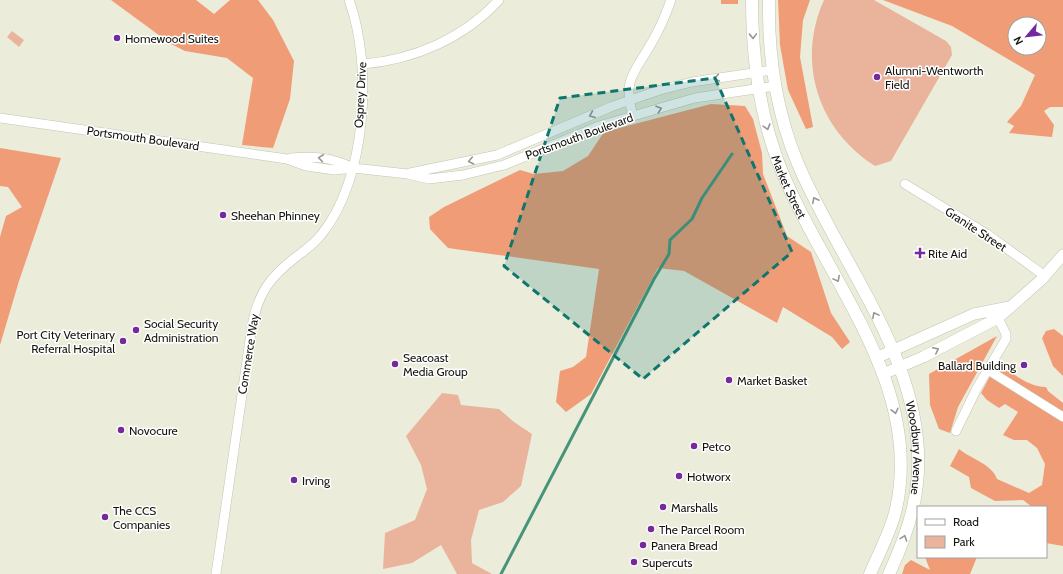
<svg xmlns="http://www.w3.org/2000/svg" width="1063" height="574" font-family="Cabin,sans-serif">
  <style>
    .green { fill: #eab39c }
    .forest { fill: #f09c76; fill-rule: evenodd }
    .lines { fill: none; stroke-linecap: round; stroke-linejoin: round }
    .stream { stroke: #47947a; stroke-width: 3 }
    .minor-casing { stroke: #c4c4b2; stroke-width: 10 }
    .tertiary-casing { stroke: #c4c4b2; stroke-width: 12 }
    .secondary-casing { stroke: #c4c4b2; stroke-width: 13 }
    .minor { stroke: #fff; stroke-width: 9 }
    .tertiary { stroke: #fff; stroke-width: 11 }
    .secondary { stroke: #fff; stroke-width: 12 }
    .oneway { stroke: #969693 }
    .marked { fill: #0f766e; fill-opacity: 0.2; stroke: #0f766e; stroke-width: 3; stroke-dasharray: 8 5; stroke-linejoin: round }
    .poi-dot { fill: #742a9d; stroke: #fff; stroke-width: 1.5 }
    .labels { text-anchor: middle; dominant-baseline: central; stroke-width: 3; stroke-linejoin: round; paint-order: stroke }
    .poi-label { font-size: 12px; fill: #15150f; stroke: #fff; text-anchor: start }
    .street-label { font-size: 12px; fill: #15150f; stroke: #fff }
  </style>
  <rect width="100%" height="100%" fill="#ececda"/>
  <path class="green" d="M 824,0 L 874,0 L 946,41 L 951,47 L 952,55 L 891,161 L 875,166 C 818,130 796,62 824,0 Z
    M 12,31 L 24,40 L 19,47 L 7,37 Z
    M 442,393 L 458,395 L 461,405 L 499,409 L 514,422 L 532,434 L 521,486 L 503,502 L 479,510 L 471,540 L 472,563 L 492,574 L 457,574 L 441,545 L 412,563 L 383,569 L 385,533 L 415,520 L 427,489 L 421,465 L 406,436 Z"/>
  <path class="forest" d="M 111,0 L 196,0 L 214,14 L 230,0 L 258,0 L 273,20 L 294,61 L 290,99 L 273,148 L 242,145 L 253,78 L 227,58 L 185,51 L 171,44 Z
    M 721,0 L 738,0 L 738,4 L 721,4 Z
    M 778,0 L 810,0 L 803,20 L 800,57 L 813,127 L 806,129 L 788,90 L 780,45 Z
    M 883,0 L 1063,0 L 1063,107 L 1050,107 L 1044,111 L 1054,125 L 1052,137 L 1009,133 L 1014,126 L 1007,122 L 1021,106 L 1035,75 L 952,26 ZM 1015,24 L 1039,24 L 1039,48 L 1015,48 Z
    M 711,104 L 745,106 L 753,119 L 762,153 L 763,174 L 787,236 L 811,252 L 831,313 L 850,342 L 842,349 L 832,337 L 783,307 L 777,323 L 684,271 L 658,268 L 591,394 L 566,412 L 556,402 L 560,371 L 573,367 L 586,357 L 599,269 L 448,248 L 430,229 L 429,217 L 444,207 L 520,170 L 534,174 L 563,171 L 588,156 L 604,132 Z
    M 0,148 L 61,158 L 19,281 L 0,345 L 0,237 L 6,216 L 22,207 L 8,187 L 0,186 Z
    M 1054,329 L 1063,336 L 1063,376 L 1053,366 L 1042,338 L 1046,331 Z
    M 997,336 L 958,407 L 950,433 L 939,429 L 930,405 L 929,374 Z
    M 996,365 L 1015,365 L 1012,373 C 1022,380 1033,387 1046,387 L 1048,391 L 1063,403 L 1063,546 L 1046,543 L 1046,507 L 1032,507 L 1023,500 L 995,501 L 971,488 L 969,477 L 950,466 L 959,449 C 971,459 992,464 997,479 L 1029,493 L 1042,485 L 1045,464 L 1037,448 L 1027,440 L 1014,440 L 1003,435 L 1018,412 L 1005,404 L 999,408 L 987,400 L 981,393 Z
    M 925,557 L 977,557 L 970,574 L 902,574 L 905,565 L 911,560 L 930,570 Z"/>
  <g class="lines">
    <path class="stream" d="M 501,574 L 654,279 L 669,254 L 670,240 L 692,219 L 702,198 L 732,154"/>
    <g class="minor-casing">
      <path id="minor" d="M 363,64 C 414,60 464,38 499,0
        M 633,116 C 622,78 635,73 652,42 C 660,29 666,14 671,0
        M 0,118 L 287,159 L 306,166 L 335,170 L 353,168 L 408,174 L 429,179 L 463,175 L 504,165 L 599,126 L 674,104 L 695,98 L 775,86
        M 291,158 C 313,156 332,157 353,168
        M 410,173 L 497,155 L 613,106 L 660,90 L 692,82 L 772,70
        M 905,184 L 987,234 L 1045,276
        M 988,370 L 1063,417
        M 956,431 L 977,388 L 1006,339 L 1006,334 L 998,318
        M 216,574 L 252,326 C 258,293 270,277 296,257 C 305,250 314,244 321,235 C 367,179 373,66 349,0"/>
    </g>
    <g class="tertiary-casing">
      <path id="tertiary" d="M 876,358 L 974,314 L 1009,307
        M 883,374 L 923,357 L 998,318 L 1041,280 L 1063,255"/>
    </g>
    <g class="secondary-casing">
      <g id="secondary">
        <path id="s1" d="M 752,0 C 752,55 758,107 777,159 C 819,272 925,381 896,509 C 891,531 879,553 870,574"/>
        <path id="s2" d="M 769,0 C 768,57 776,112 798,164 C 841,266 930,368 917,484 C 914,515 902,546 889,574"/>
      </g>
    </g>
    <use href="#minor" class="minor"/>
    <use href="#tertiary" class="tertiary"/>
    <use href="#secondary" class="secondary"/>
  </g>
  <defs><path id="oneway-chevron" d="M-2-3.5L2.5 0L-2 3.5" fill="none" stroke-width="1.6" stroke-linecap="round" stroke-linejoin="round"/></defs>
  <g class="oneway">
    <use href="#oneway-chevron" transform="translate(753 36) rotate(88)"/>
    <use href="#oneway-chevron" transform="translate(717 78) rotate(171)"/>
    <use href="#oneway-chevron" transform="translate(659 109) rotate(-19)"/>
    <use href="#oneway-chevron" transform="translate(592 115) rotate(157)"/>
    <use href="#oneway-chevron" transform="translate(767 127) rotate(74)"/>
    <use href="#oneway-chevron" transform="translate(321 158) rotate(-172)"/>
    <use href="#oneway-chevron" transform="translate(471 161) rotate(168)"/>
    <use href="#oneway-chevron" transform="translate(815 200) rotate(-117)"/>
    <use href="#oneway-chevron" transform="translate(837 279) rotate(62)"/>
    <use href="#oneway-chevron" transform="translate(875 315) rotate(-118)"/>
    <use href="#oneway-chevron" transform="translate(936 350) rotate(-27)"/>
    <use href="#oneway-chevron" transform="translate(895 411) rotate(77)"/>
    <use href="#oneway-chevron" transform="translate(904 538) rotate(-70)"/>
  </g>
  <path class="marked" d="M 715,78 L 792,252 L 643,379 L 504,266 L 560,98 Z"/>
  <g class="poi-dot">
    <circle cx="117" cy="38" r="4"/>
    <circle cx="877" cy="77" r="4"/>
    <circle cx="223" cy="215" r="4"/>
    <path d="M918 247h4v4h4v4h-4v4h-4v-4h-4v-4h4z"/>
    <circle cx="136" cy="330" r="4"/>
    <circle cx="123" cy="341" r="4"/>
    <circle cx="395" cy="364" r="4"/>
    <circle cx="1024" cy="365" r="4"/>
    <circle cx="729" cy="380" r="4"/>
    <circle cx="121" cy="430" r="4"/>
    <circle cx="694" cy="446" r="4"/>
    <circle cx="679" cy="476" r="4"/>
    <circle cx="294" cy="480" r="4"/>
    <circle cx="663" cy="507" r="4"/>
    <circle cx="105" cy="517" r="4"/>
    <circle cx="651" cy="529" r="4"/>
    <circle cx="643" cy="545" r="4"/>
    <circle cx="634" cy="562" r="4"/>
  </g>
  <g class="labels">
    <g class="poi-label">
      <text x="125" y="38">Homewood Suites</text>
      <text x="885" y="70">Alumni-Wentworth<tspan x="885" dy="14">Field</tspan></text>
      <text x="231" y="215">Sheehan Phinney</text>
      <text x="928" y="253">Rite Aid</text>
      <text x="144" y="323">Social Security<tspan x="144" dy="14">Administration</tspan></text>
      <text x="115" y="334" text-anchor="end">Port City Veterinary<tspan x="115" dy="14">Referral Hospital</tspan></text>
      <text x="403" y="357">Seacoast<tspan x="403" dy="14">Media Group</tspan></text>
      <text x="1016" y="365" text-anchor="end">Ballard Building</text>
      <text x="737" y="380">Market Basket</text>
      <text x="129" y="430">Novocure</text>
      <text x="702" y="446">Petco</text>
      <text x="687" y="476">Hotworx</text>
      <text x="302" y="480">Irving</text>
      <text x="671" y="507">Marshalls</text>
      <text x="113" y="510">The CCS<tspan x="113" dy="14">Companies</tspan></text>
      <text x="659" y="529">The Parcel Room</text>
      <text x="651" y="545">Panera Bread</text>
      <text x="642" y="562">Supercuts</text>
    </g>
    <g class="street-label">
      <text transform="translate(360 95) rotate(-87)">Osprey Drive</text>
      <text transform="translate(579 136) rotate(-20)">Portsmouth Boulevard</text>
      <text transform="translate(143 138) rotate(8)">Portsmouth Boulevard</text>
      <text stroke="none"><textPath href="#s1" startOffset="192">Market Street</textPath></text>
      <text transform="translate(976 229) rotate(33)">Granite Street</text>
      <text transform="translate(248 354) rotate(-81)">Commerce Way</text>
      <text stroke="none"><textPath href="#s2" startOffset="478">Woodbury Avenue</textPath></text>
    </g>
  </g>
  <rect x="917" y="506" width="130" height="52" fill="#ffffff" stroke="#a1a19f"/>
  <rect x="925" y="519" width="20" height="6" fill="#ffffff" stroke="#a1a19f"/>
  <text x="953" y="526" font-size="12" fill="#15150f">Road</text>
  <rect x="925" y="536" width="20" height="12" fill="#eab39c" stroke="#a1a19f"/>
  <text x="953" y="546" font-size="12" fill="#15150f">Park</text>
  <g transform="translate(1027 36) rotate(242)"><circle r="19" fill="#ffffff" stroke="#a1a19f"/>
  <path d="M0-3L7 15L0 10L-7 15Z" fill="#742a9d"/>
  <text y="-6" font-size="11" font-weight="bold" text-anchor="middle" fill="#15150f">N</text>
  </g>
</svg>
